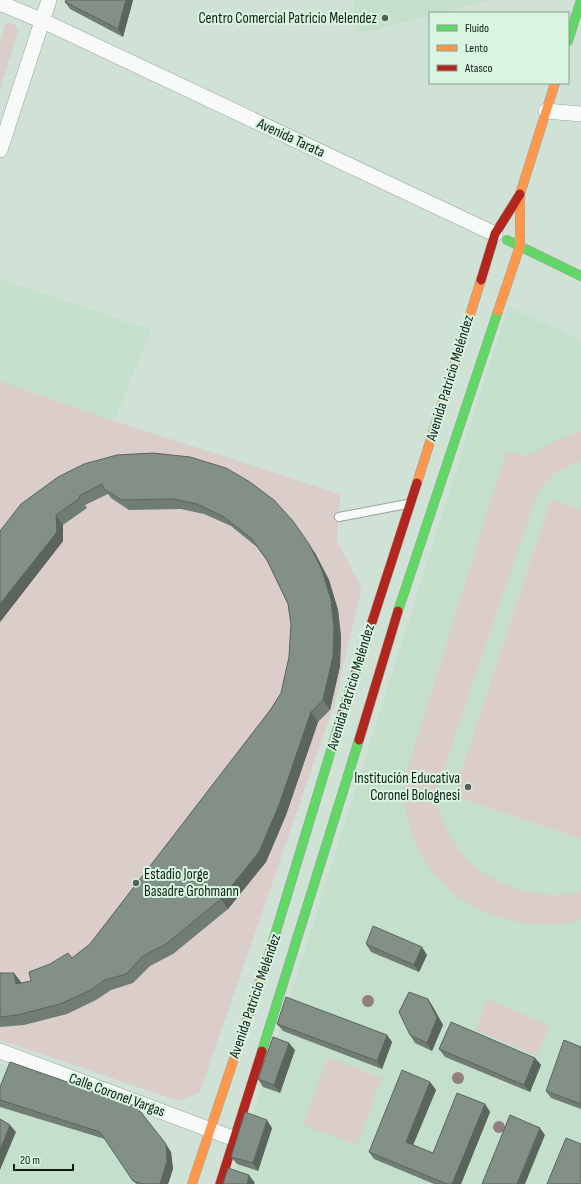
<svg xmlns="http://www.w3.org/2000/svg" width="581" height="1184" font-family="'Sofia Sans Condensed',sans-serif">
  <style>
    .built { fill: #c4e0cd }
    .green { fill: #dacdca }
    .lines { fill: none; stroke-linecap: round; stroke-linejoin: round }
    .lane-casing { stroke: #97a49c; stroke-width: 10 }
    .street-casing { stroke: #97a49c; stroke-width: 16 }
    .fast-casing { stroke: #97a49c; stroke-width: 10 }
    .slow-casing { stroke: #97a49c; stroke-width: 10 }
    .jam-casing { stroke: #97a49c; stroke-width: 10 }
    .lane { stroke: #f8faf9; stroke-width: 8 }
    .street { stroke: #f8faf9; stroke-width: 15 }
    .fast { stroke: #63d668; stroke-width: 9 }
    .slow { stroke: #ff974d; stroke-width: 9 }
    .jam { stroke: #b3261e; stroke-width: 9 }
    .tree { fill: #927f7e }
    .wall { fill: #707c74 }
    .shaded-wall { fill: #5b655e }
    .building { fill: #829087; stroke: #5b655e }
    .poi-dot { fill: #546159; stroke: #d7f5e0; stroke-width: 1.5 }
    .labels { text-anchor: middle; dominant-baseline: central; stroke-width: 4; stroke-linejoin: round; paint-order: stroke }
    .poi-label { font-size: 15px; fill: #111c15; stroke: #d7f5e0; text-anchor: end }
    .street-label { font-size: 15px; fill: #111c15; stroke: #d7f5e0 }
  </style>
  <rect width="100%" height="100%" fill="#d0e1d6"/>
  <path class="built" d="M 356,0 L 490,0 L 440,13 L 430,13 L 430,16 L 363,33 L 350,21 Z
    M 0,279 L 151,330 L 114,421 L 0,381 Z
    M 508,306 L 581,340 L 581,1184 L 231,1184 Z
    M 0,1064 L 142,1113 L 171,1152 L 173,1169 L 168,1184 L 0,1184 Z"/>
  <path class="green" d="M 10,22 L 17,27 L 18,31 L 0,90 L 0,42 L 5,24 Z
    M 0,381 L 114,421 L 340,494 L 337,541 L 362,588 L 345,656 L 337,696 L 200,1092 L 179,1101 L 0,1040 Z
    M 581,431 L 581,462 C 559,468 550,475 537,494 L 440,782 C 439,788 436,797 437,803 C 439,812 443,821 447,829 C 470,880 528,903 581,892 L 581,920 C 494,941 407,884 404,791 C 404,781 408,770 410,761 L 506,452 L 529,456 C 546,445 562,437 581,431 Z
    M 551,499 L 581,509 L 581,839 L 453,796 Z
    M 488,999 L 550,1026 L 537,1056 L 475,1030 Z
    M 328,1057 L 382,1078 L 357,1145 L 303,1125 Z"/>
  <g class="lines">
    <g class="lane-casing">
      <path id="lane" d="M 339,517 L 407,504"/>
    </g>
    <g class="street-casing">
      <path id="street" d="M 0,3 L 43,21 L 495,234
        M 546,111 L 581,114
        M 0,150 L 49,0
        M 0,1051 L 235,1139"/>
    </g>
    <g class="fast-casing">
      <path id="fast" d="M 568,41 L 581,0
        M 507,240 L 581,276
        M 398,611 L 498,311
        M 271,948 L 339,724
        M 262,1051 L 359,740"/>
    </g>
    <g class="slow-casing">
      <path id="slow" d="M 498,311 L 520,246 L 520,194 L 555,83
        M 417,483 L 481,280
        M 192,1184 L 271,948"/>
    </g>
    <g class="jam-casing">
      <path id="jam" d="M 481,280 L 495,234 L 520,194
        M 339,724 L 417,483
        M 359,740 L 398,611
        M 220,1184 L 262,1051"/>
    </g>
    <use href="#lane" class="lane"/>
    <use href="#street" class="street"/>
    <use href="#fast" class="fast"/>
    <use href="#slow" class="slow"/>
    <use href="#jam" class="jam"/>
  </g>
  <g class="tree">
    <circle cx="368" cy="1001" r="6"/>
    <circle cx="458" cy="1078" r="6"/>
    <circle cx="499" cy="1127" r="6"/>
  </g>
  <path class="wall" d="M 133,0 L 123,37 L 70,9 L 65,2 Z
    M 117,455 L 315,553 L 329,580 L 338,610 L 341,637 L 340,666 L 330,710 L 318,722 L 286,815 L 266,862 L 228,909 L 173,954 L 150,966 L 133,983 L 111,990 L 96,1000 L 67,1014 L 24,1025 L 0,1027 L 0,973 L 21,983 L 31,981 L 72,958 L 90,944 L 271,709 L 281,693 L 289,657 L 291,624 L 288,604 L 268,562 L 257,547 L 231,526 L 204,514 L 181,509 L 129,510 L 111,498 L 108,494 L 85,505 L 87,508 L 63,525 L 63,541 L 0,622 L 0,531 Z
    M 366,944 L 427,955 L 419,972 L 371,952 Z
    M 428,999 L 433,1007 L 443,1025 L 432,1051 L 415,1043 L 410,1035 Z
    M 277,1024 L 387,1035 L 392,1042 L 382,1069 L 283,1031 Z
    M 581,1047 L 581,1109 L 551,1098 L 546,1091 Z
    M 439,1049 L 535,1058 L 541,1065 L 530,1092 L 445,1057 Z
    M 295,1050 L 280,1093 L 263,1087 L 258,1079 Z
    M 430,1082 L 436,1090 L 413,1145 L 433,1153 L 485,1104 L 490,1112 L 461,1184 L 434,1184 L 374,1159 L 369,1152 Z
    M 0,1087 L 171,1152 L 173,1169 L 168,1184 L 136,1184 L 105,1139 L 0,1107 Z
    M 272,1128 L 258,1171 L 237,1164 L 231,1157 Z"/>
  <path class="shaded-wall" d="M 126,0 L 133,0 L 123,37 L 118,29 Z
    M 56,515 L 63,525 L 63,541 L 0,622 L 0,604 Z
    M 309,544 L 315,553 L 329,580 L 338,610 L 341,637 L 340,666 L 330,710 L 323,700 Z
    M 311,712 L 318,722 L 286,815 L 266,862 L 228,909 L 221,899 Z
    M 422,947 L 427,955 L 419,972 L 414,965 Z
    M 14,973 L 21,982 L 22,993 L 16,984 Z
    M 428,999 L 433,1007 L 443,1025 L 432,1051 L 427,1043 Z
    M 387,1035 L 392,1042 L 382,1069 L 377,1061 Z
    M 289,1043 L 295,1050 L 280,1093 L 274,1085 Z
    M 535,1058 L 541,1065 L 530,1092 L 524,1085 Z
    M 430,1082 L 436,1090 L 411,1150 L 406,1142 Z
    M 485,1104 L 490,1112 L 461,1184 L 452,1184 Z
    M 267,1120 L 272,1128 L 258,1171 L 253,1163 Z
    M 10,1125 L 16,1132 L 0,1170 L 0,1150 Z
    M 540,1128 L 545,1135 L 525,1184 L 517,1184 Z
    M 166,1144 L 171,1152 L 173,1169 L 168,1184 L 160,1184 Z
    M 249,1175 L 255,1183 L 254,1184 L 247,1184 Z"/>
  <path class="building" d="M 66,0 L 126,0 L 118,29 L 65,2 Z
    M 153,453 L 190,457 L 226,468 L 250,482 L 274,500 L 293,521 L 309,544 L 322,570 L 331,600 L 334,628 L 333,656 L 323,700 L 311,712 L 279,805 L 259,852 L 221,899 L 166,944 L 143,956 L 126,974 L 105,980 L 89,991 L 60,1004 L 17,1015 L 0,1017 L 0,973 L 14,973 L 16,984 L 31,981 L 29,972 L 50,964 L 68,953 L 72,958 L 90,944 L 271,709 L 281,693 L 289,657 L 291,624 L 288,604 L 267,560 L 251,538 L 224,517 L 197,504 L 174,499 L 122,500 L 104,489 L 102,484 L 79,496 L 80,498 L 56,515 L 57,532 L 0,604 L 0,531 L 21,504 L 58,477 L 84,464 L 117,455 Z
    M 373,926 L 422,947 L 414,965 L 366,944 Z
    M 409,992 L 428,999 L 437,1018 L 427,1043 L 410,1035 L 399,1012 Z
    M 286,997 L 387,1035 L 377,1061 L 277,1024 Z
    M 451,1022 L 535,1058 L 524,1085 L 439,1049 Z
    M 273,1037 L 289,1043 L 274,1085 L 258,1079 Z
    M 564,1040 L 581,1047 L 581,1104 L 546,1091 Z
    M 10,1062 L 136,1106 L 166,1144 L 167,1161 L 160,1184 L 143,1184 L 133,1181 L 100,1132 L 0,1100 L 0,1087 Z
    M 402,1070 L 430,1082 L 406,1142 L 433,1153 L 457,1093 L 485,1104 L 452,1184 L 447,1184 L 369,1152 Z
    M 245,1112 L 267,1120 L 253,1163 L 231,1157 Z
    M 510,1115 L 540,1128 L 517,1184 L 482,1184 Z
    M 0,1119 L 10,1125 L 0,1150 Z
    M 566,1138 L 581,1144 L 581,1181 L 580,1184 L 547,1184 Z
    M 228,1168 L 249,1175 L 247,1184 L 223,1184 Z"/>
  <g class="poi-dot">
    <circle cx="385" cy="18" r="4"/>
    <circle cx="468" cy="787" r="4"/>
    <circle cx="136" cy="883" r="4"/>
  </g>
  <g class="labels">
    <g class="poi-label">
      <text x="377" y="18">Centro Comercial Patricio Melendez</text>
      <text x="460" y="778">Institución Educativa<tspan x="460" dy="17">Coronel Bolognesi</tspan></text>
      <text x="144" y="874" text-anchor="start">Estadio Jorge<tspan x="144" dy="17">Basadre Grohmann</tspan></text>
    </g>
    <g class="street-label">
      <text transform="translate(291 138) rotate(25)">Avenida Tarata</text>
      <text transform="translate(450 378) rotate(-73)">Avenida Patricio Meléndez</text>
      <text transform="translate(351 687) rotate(-73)">Avenida Patricio Meléndez</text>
      <text transform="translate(255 996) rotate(-71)">Avenida Patricio Meléndez</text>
      <text transform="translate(117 1095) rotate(20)">Calle Coronel Vargas</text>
    </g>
  </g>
  <rect x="429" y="12" width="140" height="72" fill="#d7f5e0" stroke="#889e8f"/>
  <rect x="437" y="25" width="20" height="6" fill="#63d668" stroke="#889e8f"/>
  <text x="465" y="32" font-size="12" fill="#111c15">Fluido</text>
  <rect x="437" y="45" width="20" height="6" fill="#ff974d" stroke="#889e8f"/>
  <text x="465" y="52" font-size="12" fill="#111c15">Lento</text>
  <rect x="437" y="65" width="20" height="6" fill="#b3261e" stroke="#889e8f"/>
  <text x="465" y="72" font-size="12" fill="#111c15">Atasco</text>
  <path d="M14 1164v6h59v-6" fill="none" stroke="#111c15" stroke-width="2"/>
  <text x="20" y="1164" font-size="12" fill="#111c15" stroke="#d7f5e0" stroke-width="3" paint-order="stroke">20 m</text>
</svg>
